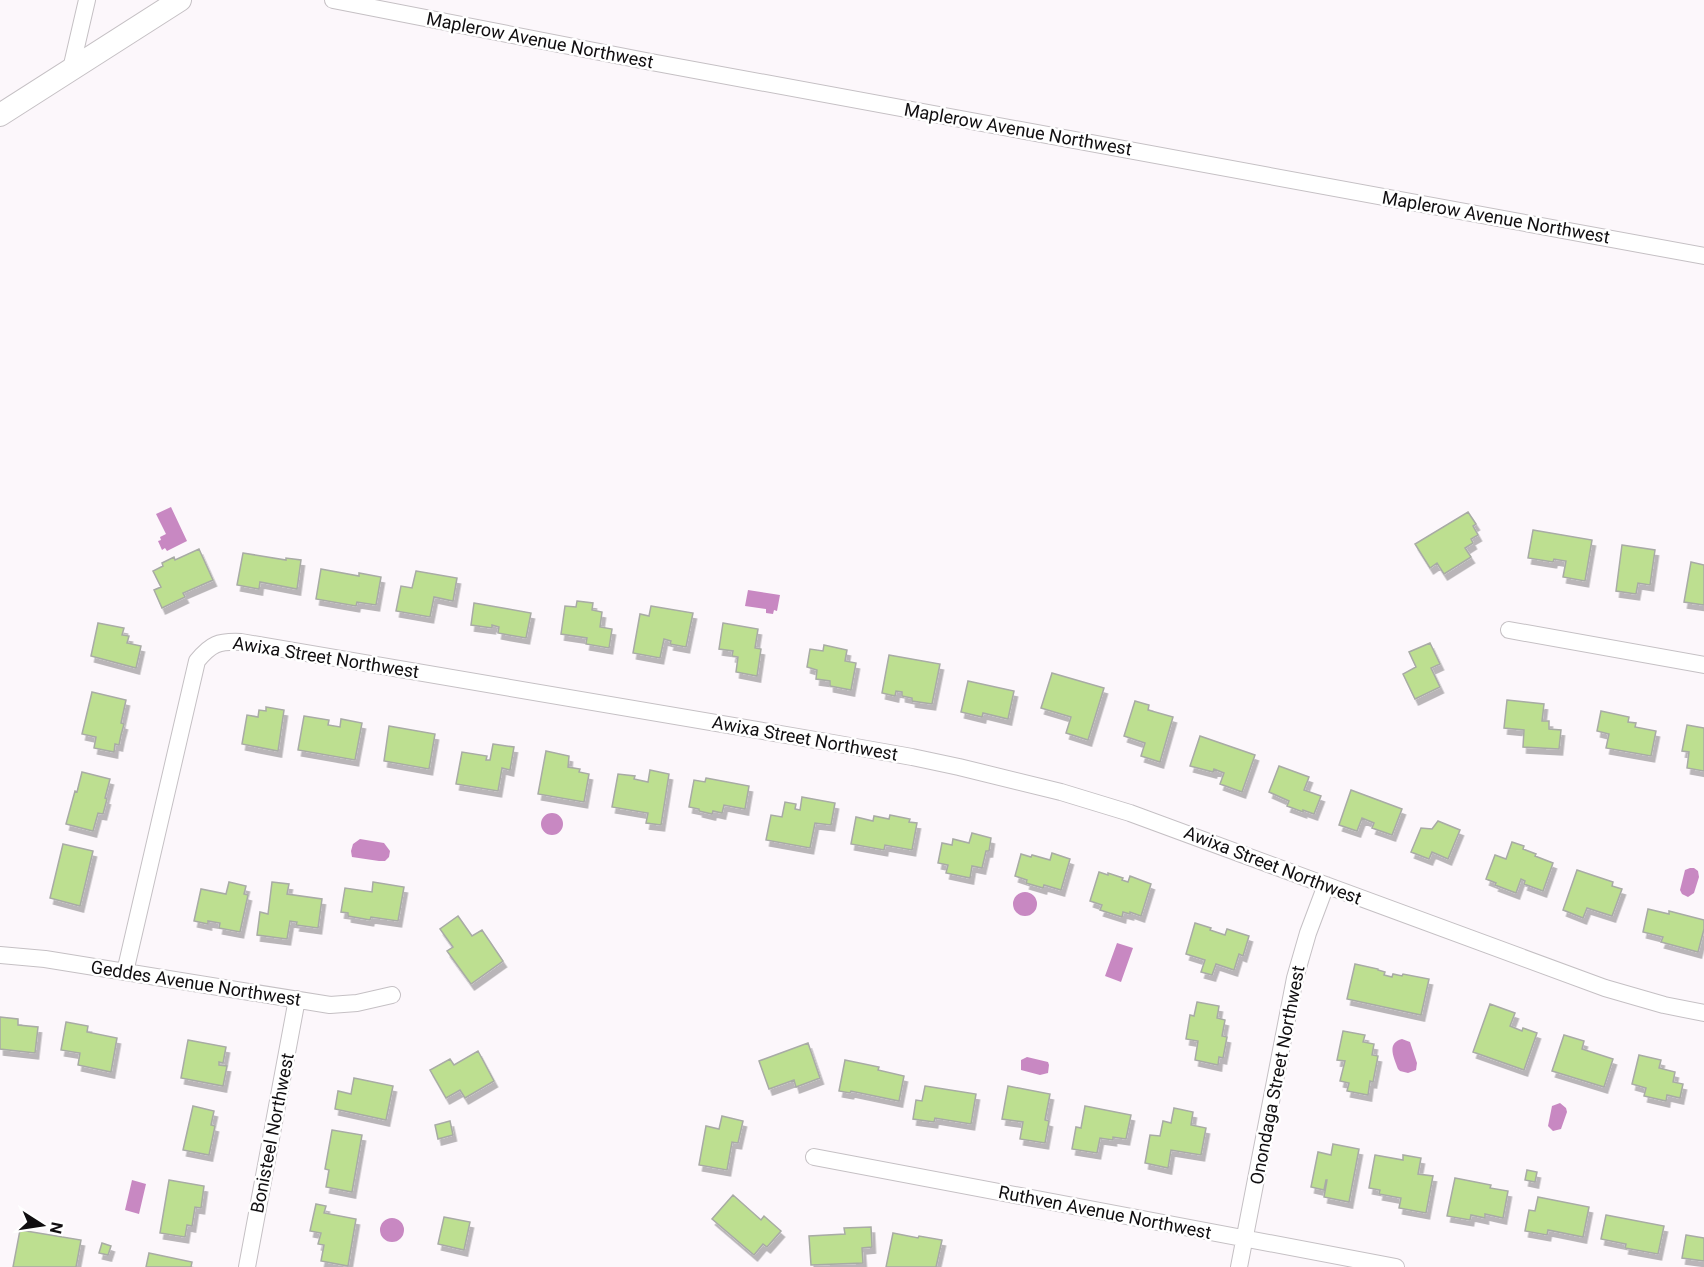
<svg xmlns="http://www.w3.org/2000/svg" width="1704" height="1267" font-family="Roboto,sans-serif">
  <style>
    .water { fill: #c888c2 }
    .building { fill: #bddf90; stroke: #a8aba5; stroke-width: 1.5; filter: url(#shadow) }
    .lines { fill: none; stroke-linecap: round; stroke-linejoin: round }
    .minor-casing { stroke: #c5c0c4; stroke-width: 18 }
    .secondary-casing { stroke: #c5c0c4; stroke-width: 24 }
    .minor { stroke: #fff; stroke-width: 16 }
    .secondary { stroke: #fff; stroke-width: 22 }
    .labels { text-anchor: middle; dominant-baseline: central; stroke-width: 5; stroke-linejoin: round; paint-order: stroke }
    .street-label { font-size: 18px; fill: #100e10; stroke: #fff }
  </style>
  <defs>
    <filter id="shadow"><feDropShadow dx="3.5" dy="6" stdDeviation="0" flood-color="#0004"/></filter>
  </defs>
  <rect width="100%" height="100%" fill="#fcf7fb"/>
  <path class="water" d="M 171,507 L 187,541 L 167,551 L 165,548 L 162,550 L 158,541 L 161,540 L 160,537 L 166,534 L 156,514 Z
    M 748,590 L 780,595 L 777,611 L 774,610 L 773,614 L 766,613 L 766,609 L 745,606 Z
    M541 824a11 11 0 1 1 22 0a11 11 0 1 1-22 0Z
    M 360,839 L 384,843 L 390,851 L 389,857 L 385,861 L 379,861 L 352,857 L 351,851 L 353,844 Z
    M 1690,868 L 1694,868 L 1698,871 L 1699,877 L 1694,893 L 1688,897 L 1682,894 L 1680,890 L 1685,870 Z
    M1013 904a12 12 0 1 1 24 0a12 12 0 1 1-24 0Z
    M 1117,943 L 1133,948 L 1121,982 L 1105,976 Z
    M 1402,1039 L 1410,1042 L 1417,1063 L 1416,1070 L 1408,1073 L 1400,1071 L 1398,1069 C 1394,1058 1386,1043 1402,1039 Z
    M 1027,1057 L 1048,1062 L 1049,1065 L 1048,1073 L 1040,1075 L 1021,1070 L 1021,1060 Z
    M 1560,1103 L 1566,1108 L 1567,1112 L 1561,1129 L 1553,1131 L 1548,1126 L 1552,1106 Z
    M 132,1180 L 146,1184 L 139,1214 L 125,1210 Z
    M380 1230a12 12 0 1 1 24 0a12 12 0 1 1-24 0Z"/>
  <path class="building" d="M 1468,512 L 1476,524 L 1473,526 L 1478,535 L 1471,539 L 1473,543 L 1465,548 L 1471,557 L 1444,574 L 1437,563 L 1430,568 L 1415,544 Z
    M 1533,530 L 1592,540 L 1585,581 L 1563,577 L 1566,561 L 1554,559 L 1553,562 L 1528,558 Z
    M 1622,545 L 1655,550 L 1650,585 L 1638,583 L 1636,594 L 1616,591 Z
    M 199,549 L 213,580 L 183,593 L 185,597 L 162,608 L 154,590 L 161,587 L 153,571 L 163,566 L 162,563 L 174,557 L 175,560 Z
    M 243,553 L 286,560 L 286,558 L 301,560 L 297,589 L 260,582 L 259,589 L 237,585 Z
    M 1691,562 L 1704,565 L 1704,605 L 1684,602 Z
    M 321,569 L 359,576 L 359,573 L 381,577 L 376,605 L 357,602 L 356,606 L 316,599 Z
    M 416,571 L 457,578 L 453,601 L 434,597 L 430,617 L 396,611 L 401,586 L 412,588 Z
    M 577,601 L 593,603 L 592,610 L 602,612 L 600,627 L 612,629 L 609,648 L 586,644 L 587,638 L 561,634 L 565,606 L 576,607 Z
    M 474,603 L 531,613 L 526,638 L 498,633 L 499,627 L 492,625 L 492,628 L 471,625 Z
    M 651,606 L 693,613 L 686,647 L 670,644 L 671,641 L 664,639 L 660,658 L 633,653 L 640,614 L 649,616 Z
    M 98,623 L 124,628 L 122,635 L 129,636 L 127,643 L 141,646 L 136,668 L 91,656 Z
    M 723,623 L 758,629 L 755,648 L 761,649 L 757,676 L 736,672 L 738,657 L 732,656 L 733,651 L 719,649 Z
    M 1430,643 L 1440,664 L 1431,668 L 1440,687 L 1415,699 L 1403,674 L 1416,667 L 1409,652 Z
    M 824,645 L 847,650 L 845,661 L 856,663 L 851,690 L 830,686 L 830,681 L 816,679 L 817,670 L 807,667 L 810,649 L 823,651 Z
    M 889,655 L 940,664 L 932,704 L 912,701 L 912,698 L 902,696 L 902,692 L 896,691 L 895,696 L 882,693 Z
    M 1052,673 L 1104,688 L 1088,740 L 1066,733 L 1071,717 L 1041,708 Z
    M 968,681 L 1014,691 L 1008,719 L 983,713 L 982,717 L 961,712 Z
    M 92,692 L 126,700 L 121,723 L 124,724 L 121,735 L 119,745 L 115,744 L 114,752 L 94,748 L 96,737 L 82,734 Z
    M 1507,700 L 1544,704 L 1542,721 L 1549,721 L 1549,729 L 1561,730 L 1559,749 L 1523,747 L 1524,730 L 1504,728 Z
    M 1135,701 L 1149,705 L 1148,710 L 1173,717 L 1160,762 L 1141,756 L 1145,743 L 1124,736 Z
    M 266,707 L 284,710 L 278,751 L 242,744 L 247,715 L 258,717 L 259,710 L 266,711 Z
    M 1601,711 L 1629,717 L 1628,722 L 1636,723 L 1635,727 L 1656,731 L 1651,756 L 1606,748 L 1609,734 L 1597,731 Z
    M 304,716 L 329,720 L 328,725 L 340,727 L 341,719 L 362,723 L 355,760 L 298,750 Z
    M 1687,725 L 1704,728 L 1704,771 L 1687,768 L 1689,752 L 1682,751 Z
    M 389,726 L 435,734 L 429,769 L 384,761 Z
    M 1200,736 L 1255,755 L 1242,792 L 1220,784 L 1224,773 L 1214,769 L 1213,772 L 1190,766 Z
    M 493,744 L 514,747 L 510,770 L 502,768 L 498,791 L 456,784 L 462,752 L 487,756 L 486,760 L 490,760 Z
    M 546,751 L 569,756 L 568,767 L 580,769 L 579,772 L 589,774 L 584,802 L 538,794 Z
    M 1279,766 L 1309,777 L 1304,790 L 1321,796 L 1314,814 L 1303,810 L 1303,812 L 1287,806 L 1289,801 L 1269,792 Z
    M 650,770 L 669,774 L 661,825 L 646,823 L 648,813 L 612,807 L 618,774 L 635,776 L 634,779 L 648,782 Z
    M 82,772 L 110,779 L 105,798 L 107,799 L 103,814 L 98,813 L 93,831 L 66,824 L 75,791 L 77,792 Z
    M 706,778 L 749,786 L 745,809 L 724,805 L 722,813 L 713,811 L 712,814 L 699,811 L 699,809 L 689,807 L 694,780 L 705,782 Z
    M 1351,790 L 1402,809 L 1392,835 L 1372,828 L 1374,823 L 1362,818 L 1357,831 L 1339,825 Z
    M 802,797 L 835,803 L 831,825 L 815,823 L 810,848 L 766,840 L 771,815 L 782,817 L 785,802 L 796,804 L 795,809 L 800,810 Z
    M 890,815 L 910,819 L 909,822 L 917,823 L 912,850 L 885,845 L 884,850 L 851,844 L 856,817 L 873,821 L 874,816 L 889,819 Z
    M 1438,821 L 1460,830 L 1448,859 L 1432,852 L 1429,859 L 1411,852 L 1421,828 L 1432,829 Z
    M 972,833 L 991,838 L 989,851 L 986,851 L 982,868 L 972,866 L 970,878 L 946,873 L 948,865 L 938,863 L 942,843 L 952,845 L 953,839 L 969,843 Z
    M 1512,842 L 1524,846 L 1523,849 L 1536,854 L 1535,856 L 1553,863 L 1543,891 L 1524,884 L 1525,881 L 1521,879 L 1516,893 L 1495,885 L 1496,883 L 1486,879 L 1495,855 L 1506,859 Z
    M 63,844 L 93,851 L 80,906 L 50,898 Z
    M 1052,853 L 1070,859 L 1061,890 L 1044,885 L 1043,888 L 1026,883 L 1027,880 L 1015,876 L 1021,854 L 1031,857 L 1032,855 L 1050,860 Z
    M 1577,870 L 1613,882 L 1612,886 L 1622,889 L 1612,916 L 1587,908 L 1583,918 L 1563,910 Z
    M 1099,872 L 1108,875 L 1108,873 L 1123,878 L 1122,880 L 1128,882 L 1130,876 L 1151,884 L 1141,916 L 1130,912 L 1130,914 L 1123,912 L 1122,917 L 1100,910 L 1102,905 L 1090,901 Z
    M 229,882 L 246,886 L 244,894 L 248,895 L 240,932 L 219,928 L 220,923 L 208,921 L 208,924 L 194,921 L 201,889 L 226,894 Z
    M 272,882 L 289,884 L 287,894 L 322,899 L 318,928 L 296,925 L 297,922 L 290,921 L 287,939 L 257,935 L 260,912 L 268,914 Z
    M 373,882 L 404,887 L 398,921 L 371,917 L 370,920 L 348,916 L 348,913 L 341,912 L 345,888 L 372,892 Z
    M 1648,909 L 1669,914 L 1669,911 L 1704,920 L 1704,929 L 1698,952 L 1661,942 L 1663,937 L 1643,932 Z
    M 458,916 L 472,936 L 482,930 L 503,961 L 471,984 L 447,951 L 453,947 L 440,929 Z
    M 1195,923 L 1211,928 L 1210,930 L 1225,935 L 1227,929 L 1249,936 L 1243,956 L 1239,954 L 1234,970 L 1216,964 L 1212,975 L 1201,972 L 1205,960 L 1186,954 Z
    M 1355,964 L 1378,969 L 1378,970 L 1385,972 L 1384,975 L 1392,977 L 1393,974 L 1402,976 L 1403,974 L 1429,979 L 1421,1015 L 1347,999 Z
    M 1197,1002 L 1219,1006 L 1217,1018 L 1225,1020 L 1222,1036 L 1227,1037 L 1223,1058 L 1219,1057 L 1218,1065 L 1195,1060 L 1198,1041 L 1186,1039 L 1190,1015 L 1194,1016 Z
    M 1490,1004 L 1515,1013 L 1510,1026 L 1522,1031 L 1523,1028 L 1537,1033 L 1524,1070 L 1473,1052 Z
    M 0,1017 L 18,1019 L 18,1025 L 38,1027 L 35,1053 L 0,1049 Z
    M 66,1022 L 88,1026 L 87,1032 L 117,1038 L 111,1072 L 78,1065 L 80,1053 L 61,1050 Z
    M 1343,1031 L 1365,1035 L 1363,1042 L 1374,1044 L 1372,1055 L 1378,1056 L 1373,1082 L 1370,1081 L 1368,1095 L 1347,1091 L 1349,1083 L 1340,1081 L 1345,1061 L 1337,1060 Z
    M 1564,1035 L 1584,1041 L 1582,1049 L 1613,1059 L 1604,1087 L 1552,1071 Z
    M 188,1040 L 226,1047 L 223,1063 L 219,1062 L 219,1065 L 227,1066 L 223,1086 L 181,1078 Z
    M 808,1043 L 820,1078 L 796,1087 L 794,1080 L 769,1089 L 759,1061 Z
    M 478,1051 L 494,1081 L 465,1098 L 460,1090 L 446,1098 L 430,1070 L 450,1059 L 454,1065 Z
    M 1639,1055 L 1661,1060 L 1659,1068 L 1675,1072 L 1673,1082 L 1683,1084 L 1680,1098 L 1667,1095 L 1666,1101 L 1644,1096 L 1646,1088 L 1632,1084 Z
    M 845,1060 L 879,1067 L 878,1070 L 904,1076 L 899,1101 L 851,1091 L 850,1093 L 839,1091 Z
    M 354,1078 L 393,1086 L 386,1120 L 335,1109 L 338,1091 L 351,1094 Z
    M 925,1086 L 976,1094 L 971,1124 L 935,1118 L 934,1122 L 913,1119 L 916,1100 L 922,1101 Z
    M 1008,1086 L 1050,1094 L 1045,1120 L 1049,1121 L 1045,1143 L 1020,1139 L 1023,1122 L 1002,1119 Z
    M 193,1106 L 214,1111 L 211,1125 L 215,1126 L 209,1155 L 183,1150 Z
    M 1085,1106 L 1131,1115 L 1126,1139 L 1113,1137 L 1113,1140 L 1100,1138 L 1097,1153 L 1072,1149 L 1076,1127 L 1081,1128 Z
    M 1174,1108 L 1193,1112 L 1191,1125 L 1206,1128 L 1201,1155 L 1171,1150 L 1168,1168 L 1145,1163 L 1150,1135 L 1160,1136 L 1163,1121 L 1171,1123 Z
    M 722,1116 L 743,1121 L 738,1143 L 732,1142 L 727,1170 L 699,1165 L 706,1126 L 719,1129 Z
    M 450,1121 L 453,1135 L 438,1139 L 435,1125 Z
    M 332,1130 L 362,1135 L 352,1192 L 326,1187 L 329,1170 L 325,1169 Z
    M 1333,1144 L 1359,1149 L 1349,1202 L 1324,1197 L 1327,1180 L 1326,1180 L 1324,1190 L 1311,1187 L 1318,1152 L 1331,1155 Z
    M 1375,1155 L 1403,1160 L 1403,1155 L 1421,1158 L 1418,1174 L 1433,1176 L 1426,1213 L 1399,1208 L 1401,1198 L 1379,1194 L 1380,1190 L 1369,1188 Z
    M 1527,1170 L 1537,1172 L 1535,1182 L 1525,1180 Z
    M 1455,1178 L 1491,1185 L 1490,1188 L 1508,1191 L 1503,1218 L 1485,1214 L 1485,1218 L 1471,1215 L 1470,1220 L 1447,1216 Z
    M 169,1180 L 204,1186 L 201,1208 L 195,1207 L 192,1226 L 187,1225 L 185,1237 L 160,1233 Z
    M 733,1195 L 761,1220 L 764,1216 L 781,1231 L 767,1247 L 763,1244 L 754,1255 L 712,1219 Z
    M 1538,1197 L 1589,1207 L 1583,1237 L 1548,1230 L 1547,1235 L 1525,1231 L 1529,1210 L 1535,1211 Z
    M 316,1204 L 326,1206 L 324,1213 L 356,1219 L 348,1266 L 321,1261 L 324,1245 L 318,1244 L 321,1233 L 310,1231 Z
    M 1606,1215 L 1664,1226 L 1658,1254 L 1625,1248 L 1626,1244 L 1601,1239 Z
    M 444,1217 L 470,1222 L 464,1250 L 438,1244 Z
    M 871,1227 L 872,1247 L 862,1248 L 863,1263 L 811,1265 L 809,1236 L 845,1234 L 844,1228 Z
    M 20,1230 L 81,1240 L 76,1267 L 13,1267 Z
    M 893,1233 L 918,1238 L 919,1236 L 942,1240 L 936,1267 L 886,1267 Z
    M 1686,1235 L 1704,1238 L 1704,1261 L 1682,1258 Z
    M 102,1243 L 111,1246 L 108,1255 L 99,1253 Z
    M 149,1253 L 192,1262 L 191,1267 L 146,1267 Z"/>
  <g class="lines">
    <g class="minor-casing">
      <path id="minor" d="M 333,0 L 651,62 L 1704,256
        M 71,69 L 87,0
        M 1509,630 L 1704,665
        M 0,955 L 45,959 L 330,1005 L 357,1003 L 392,995
        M 125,972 L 197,661 C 211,644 218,641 241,642 L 833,743 L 912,757 L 959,767 L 1061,792 L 1130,813 L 1605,988 L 1664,1005 L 1704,1013
        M 814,1157 L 1396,1267
        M 247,1267 L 297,999
        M 1239,1267 L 1295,978 L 1308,933 L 1326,885"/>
    </g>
    <g class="secondary-casing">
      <path id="secondary" d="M 0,115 L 180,0"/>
    </g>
    <use href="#minor" class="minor"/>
    <use href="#secondary" class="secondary"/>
  </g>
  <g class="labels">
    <g class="street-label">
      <text transform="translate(540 40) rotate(11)">Maplerow Avenue Northwest</text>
      <text transform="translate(1018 129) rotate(10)">Maplerow Avenue Northwest</text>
      <text transform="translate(1496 217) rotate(10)">Maplerow Avenue Northwest</text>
      <text transform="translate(326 657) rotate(9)">Awixa Street Northwest</text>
      <text transform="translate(805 738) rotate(10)">Awixa Street Northwest</text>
      <text transform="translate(1273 865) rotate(21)">Awixa Street Northwest</text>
      <text transform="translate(196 983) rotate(9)">Geddes Avenue Northwest</text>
      <text transform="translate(1277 1075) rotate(-79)">Onondaga Street Northwest</text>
      <text transform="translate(272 1133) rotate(-79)">Bonisteel Northwest</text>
      <text transform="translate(1105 1212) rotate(11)">Ruthven Avenue Northwest</text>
    </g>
  </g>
  <g transform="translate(42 1225) rotate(102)" stroke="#ffffff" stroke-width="4.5" paint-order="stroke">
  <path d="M0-4.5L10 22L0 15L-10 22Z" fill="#100e10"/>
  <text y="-9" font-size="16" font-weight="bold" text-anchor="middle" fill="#100e10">N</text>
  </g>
</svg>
